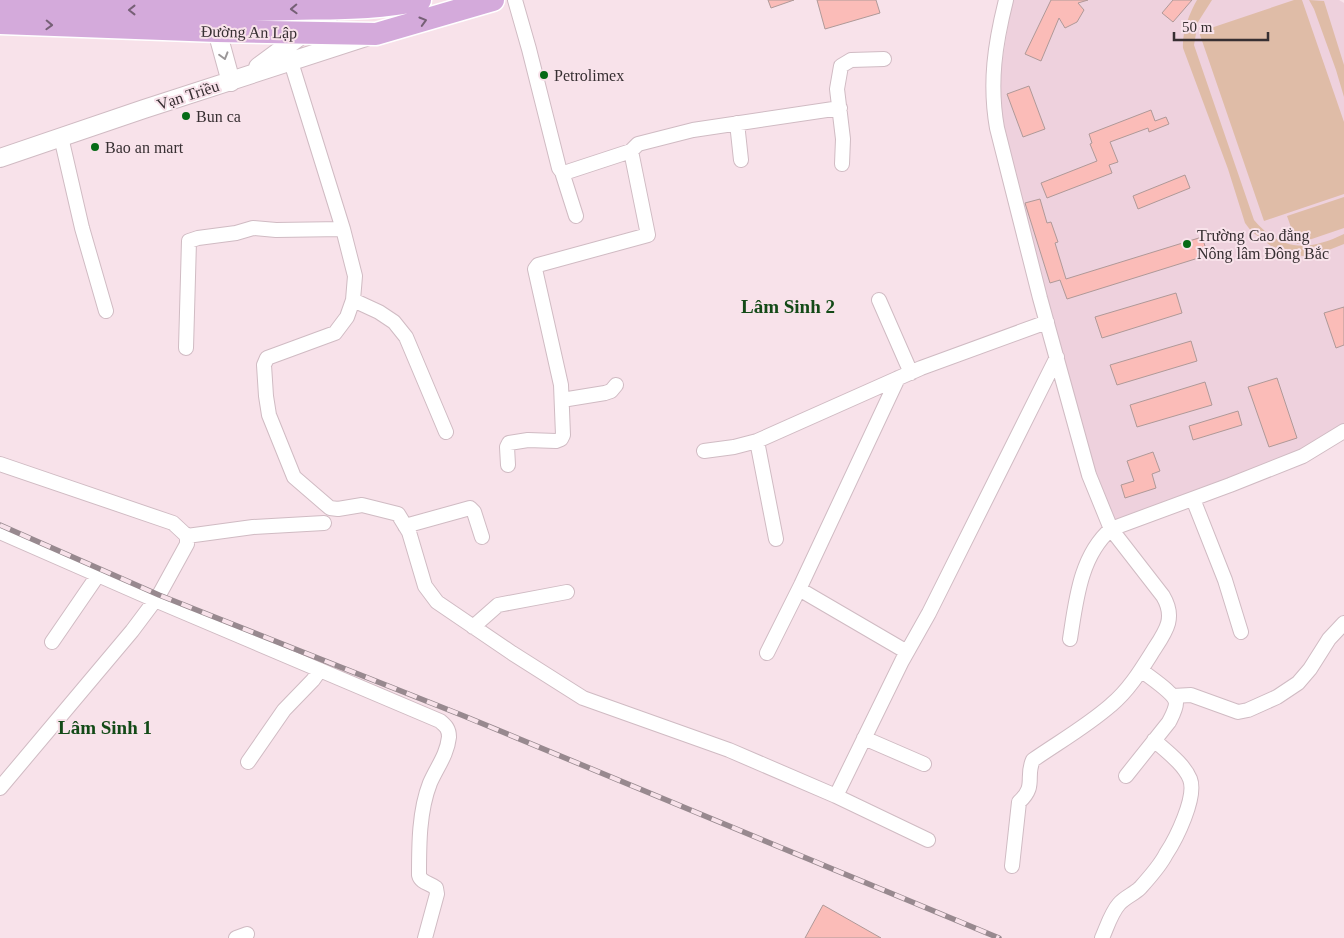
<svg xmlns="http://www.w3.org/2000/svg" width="1344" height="938" font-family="Georgia,serif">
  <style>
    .built { fill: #eed1dd }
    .green { fill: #dfbca7 }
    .building { fill: #fbbcb8; stroke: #af9998 }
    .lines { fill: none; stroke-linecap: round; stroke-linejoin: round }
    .minor-casing { stroke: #d0bbc3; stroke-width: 16 }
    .tertiary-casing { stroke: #d0bbc3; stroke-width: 20 }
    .trunk-casing { stroke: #fff; stroke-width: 25 }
    .minor { stroke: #fff; stroke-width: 14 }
    .tertiary { stroke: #fff; stroke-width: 18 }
    .trunk { stroke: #d4aadb; stroke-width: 22 }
    .rail-casing { stroke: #98898f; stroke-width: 5.5 }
    .rail { stroke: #f8e2ea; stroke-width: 4; stroke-dasharray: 11; stroke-linecap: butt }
    .oneway { stroke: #766076 }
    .oneway2 { stroke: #9b9798 }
    .poi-dot { fill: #066a16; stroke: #f8e2ea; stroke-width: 2 }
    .labels { text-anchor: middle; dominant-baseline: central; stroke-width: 4; stroke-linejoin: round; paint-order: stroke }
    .street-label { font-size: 16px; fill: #372f32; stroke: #f8e2ea }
    .poi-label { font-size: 16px; fill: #372f32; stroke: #f8e2ea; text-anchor: start }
    .quarter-label { font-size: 19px; font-weight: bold; fill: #134a17; stroke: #f8e2ea }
  </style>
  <rect width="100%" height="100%" fill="#f8e2ea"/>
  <path class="built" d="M 1012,0 L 1339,0 L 1344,3 L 1344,424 L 1339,428 L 1310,447 L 1274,464 L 1109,524 L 1004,146 L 999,83 Z"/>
  <path class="green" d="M 1197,0 L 1212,0 L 1198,22 L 1194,45 L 1254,220 C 1281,252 1309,251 1344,234 L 1344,244 L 1316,255 L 1302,256 L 1271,246 L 1251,231 L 1245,223 L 1228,169 L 1183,48 C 1182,32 1189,14 1197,0 Z
    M 1294,0 L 1302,0 L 1344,122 L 1344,194 L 1264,221 L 1199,32 Z
    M 1309,0 L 1324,1 L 1344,65 L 1344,97 L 1336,70 L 1314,9 Z
    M 1344,197 L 1344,228 L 1297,244 L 1287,216 Z"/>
  <path class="building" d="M 768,0 L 794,0 L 771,8 Z
    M 817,0 L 876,0 L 880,13 L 825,29 Z
    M 1051,0 L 1088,0 L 1078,3 L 1084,10 L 1077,22 L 1065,28 L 1059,18 L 1041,61 L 1025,54 Z
    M 1173,0 L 1192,0 L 1173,22 L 1162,13 Z
    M 1029,86 L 1045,129 L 1023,137 L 1007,94 Z
    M 1151,110 L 1155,121 L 1166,117 L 1169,124 L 1149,132 L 1148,128 L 1110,142 L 1118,162 L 1109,165 L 1112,173 L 1047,198 L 1041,183 L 1097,161 L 1090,144 L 1092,143 L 1089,134 Z
    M 1185,175 L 1190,188 L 1138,209 L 1133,196 Z
    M 1040,199 L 1047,223 L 1051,222 L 1058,242 L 1055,243 L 1066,279 L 1202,237 L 1208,255 L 1067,299 L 1060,280 L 1050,283 L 1025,203 Z
    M 1176,293 L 1182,313 L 1102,338 L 1095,317 Z
    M 1344,307 L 1344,345 L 1336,348 L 1324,313 Z
    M 1191,341 L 1197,361 L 1117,385 L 1110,365 Z
    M 1277,378 L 1297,438 L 1269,447 L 1248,387 Z
    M 1205,382 L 1212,405 L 1137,427 L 1130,405 Z
    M 1238,411 L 1242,425 L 1193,440 L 1189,426 Z
    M 1153,452 L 1160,471 L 1152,474 L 1156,488 L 1125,498 L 1121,485 L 1134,481 L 1127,461 Z
    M 823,905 L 881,938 L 805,938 Z"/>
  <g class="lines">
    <g class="minor-casing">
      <path id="minor" d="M 515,0 L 529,49 L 559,168 L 562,172 L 567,172 L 631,151
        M 1006,0 C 995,44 989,83 997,128 L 1040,298 L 1089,475 L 1111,529 L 1163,596 C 1176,618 1166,631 1153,651 C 1141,670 1129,690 1111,705 C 1087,726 1059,742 1033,760 C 1025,777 1037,786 1019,802 L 1012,866
        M 291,62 L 343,229 L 355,276 L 353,300 L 347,317 L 335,333 L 267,358 L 264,365 L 266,396 L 269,415 L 294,477 L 330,508 L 338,509 L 362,505 L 398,514 L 409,532 L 425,586 L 437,602 L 512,653 L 583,698 L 729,750 L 836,796 L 928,840
        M 737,123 L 741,160
        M 61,137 L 82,228 L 106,311
        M 842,164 L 843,139 L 837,89 L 841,66 L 851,60 L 884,59
        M 562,172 L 576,216
        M 353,300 L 379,312 L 394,322 L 406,337 L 446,432
        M 879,300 L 911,373
        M 186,348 L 189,241 L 198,238 L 236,233 L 253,228 L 276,230 L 343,229
        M 562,400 L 605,393 L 611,391 L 616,385
        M 757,441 L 776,539
        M 704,451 L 734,447 L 757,441 L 921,368 L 1047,322
        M 0,464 L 173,523 L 187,536 L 187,544 L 159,595 L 132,631 L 0,788
        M 508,465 L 507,447 L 509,443 L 528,440 L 556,441 L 561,439 L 563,435 L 561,385 L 535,269 L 538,265 L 648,235 L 631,151 L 638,144 L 693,130 L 840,108
        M 1193,499 L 1225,580 L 1241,632
        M 405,526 L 470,508 L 474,512 L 482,537
        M 0,532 L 155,600 L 440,721 C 446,726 449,729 449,737 C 447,755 437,767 430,783 C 419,811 419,845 419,875 C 421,883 430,883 436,888 L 437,894 L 425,938
        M 187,536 L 253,527 L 324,523
        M 799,589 L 907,652
        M 473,627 L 498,605 L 567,592
        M 1070,639 C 1076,601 1080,556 1111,529 L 1230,485 L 1303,456 L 1344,431
        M 52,642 L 98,575
        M 767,653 L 801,585 L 898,378
        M 1173,696 L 1191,695 L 1238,712 L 1248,710 L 1277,697 L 1298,683 L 1310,669 L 1329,639 L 1344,623
        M 864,738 L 924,764
        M 248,762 L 284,710 L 313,680 L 320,670
        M 1126,776 L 1169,722 C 1172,716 1176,709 1176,703 C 1175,693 1149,677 1141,670
        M 836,796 L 902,661 L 929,613 L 1057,357
        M 236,938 L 247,934
        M 1102,938 C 1107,927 1111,913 1119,904 C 1125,897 1134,894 1140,888 C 1149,878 1160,866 1166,854 C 1176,839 1197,797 1190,779 C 1184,764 1166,751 1154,740"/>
    </g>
    <g class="tertiary-casing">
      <path id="tertiary" d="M 217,31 L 231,82
        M 258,67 L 338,8
        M 0,158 L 144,109 L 366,37"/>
    </g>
    <g class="trunk-casing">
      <path id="trunk" d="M 0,6 C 97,10 194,12 292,9 C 335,8 378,9 420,0
        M 0,23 L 217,31 L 376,34 L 493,0"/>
    </g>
    <use href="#minor" class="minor"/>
    <use href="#tertiary" class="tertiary"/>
    <use href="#trunk" class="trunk"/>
    <g class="rail-casing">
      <path id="rail" d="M 0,525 L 159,595 L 464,716 L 999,938"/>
    </g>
    <use href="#rail" class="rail"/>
  </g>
  <defs><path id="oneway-chevron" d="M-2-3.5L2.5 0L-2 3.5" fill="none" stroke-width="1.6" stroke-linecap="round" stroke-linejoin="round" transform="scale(1.25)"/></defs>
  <g class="oneway">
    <use href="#oneway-chevron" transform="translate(294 9) rotate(178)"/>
    <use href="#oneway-chevron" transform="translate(132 10) rotate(-180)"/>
    <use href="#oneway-chevron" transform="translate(423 21) rotate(-16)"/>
    <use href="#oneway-chevron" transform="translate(49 25) rotate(2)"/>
  </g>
  <use class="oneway2" href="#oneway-chevron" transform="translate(224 56) rotate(74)"/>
  <g class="poi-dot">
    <circle cx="544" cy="75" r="5"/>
    <circle cx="186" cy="116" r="5"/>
    <circle cx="95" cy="147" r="5"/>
    <circle cx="1187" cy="244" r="5"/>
  </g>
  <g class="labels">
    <g class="street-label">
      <text transform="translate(249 32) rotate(1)">Đường An Lập</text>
      <text transform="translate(188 95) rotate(-18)">Vạn Triều</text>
    </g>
    <g class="poi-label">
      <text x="554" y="75">Petrolimex</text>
      <text x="196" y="116">Bun ca</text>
      <text x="105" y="147">Bao an mart</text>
      <text x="1197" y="235">Trường Cao đẳng<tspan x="1197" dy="18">Nông lâm Đông Bắc</tspan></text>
    </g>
    <g class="quarter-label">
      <text x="788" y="306">Lâm Sinh 2</text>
      <text x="105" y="727">Lâm Sinh 1</text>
    </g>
  </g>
  <path d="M1174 32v8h94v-8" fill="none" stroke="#372f32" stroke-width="2.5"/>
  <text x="1182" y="32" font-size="15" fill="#372f32" stroke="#f8e2ea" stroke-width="4" paint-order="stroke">50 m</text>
</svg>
